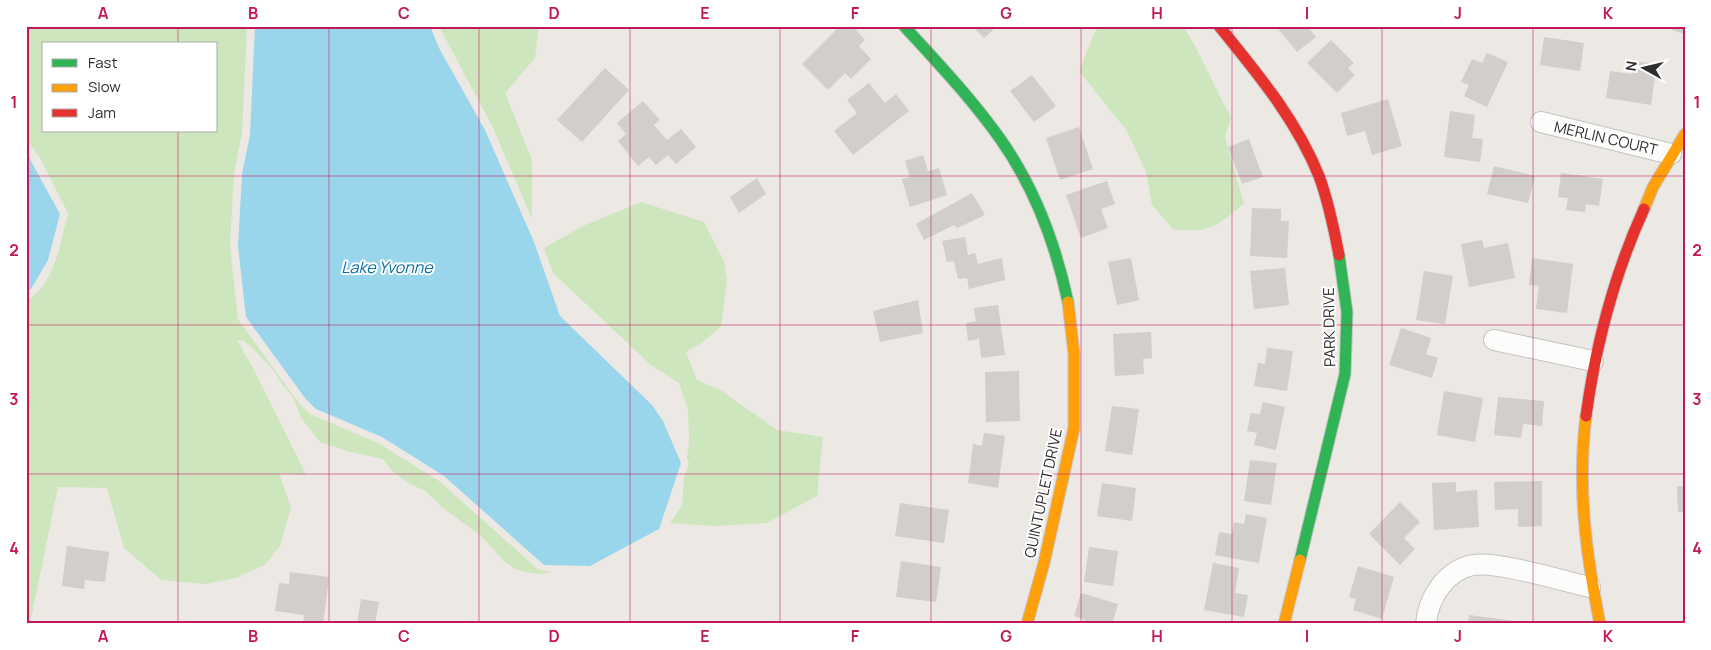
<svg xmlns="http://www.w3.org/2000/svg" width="1711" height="650" font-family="Manrope,sans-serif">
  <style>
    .green { fill: #cee6be; fill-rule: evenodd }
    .water { fill: #99d6ec }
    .building { fill: #d1cecb }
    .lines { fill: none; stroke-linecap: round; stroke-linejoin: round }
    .street-casing { stroke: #c5c4c5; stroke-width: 22 }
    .fast-casing { stroke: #c5c4c5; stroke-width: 13 }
    .slow-casing { stroke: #c5c4c5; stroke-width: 13 }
    .jam-casing { stroke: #c5c4c5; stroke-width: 13 }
    .street { stroke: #fcfcfb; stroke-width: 20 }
    .fast { stroke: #30b455; stroke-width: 11 }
    .slow { stroke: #ff9f0a; stroke-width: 11 }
    .jam { stroke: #e5322d; stroke-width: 11 }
    .grid { fill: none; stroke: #c2185b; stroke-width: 1; stroke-opacity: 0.55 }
    .labels { text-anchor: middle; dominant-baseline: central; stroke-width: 4; stroke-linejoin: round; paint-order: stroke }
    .street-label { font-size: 15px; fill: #2e2e2e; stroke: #fff }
    .water-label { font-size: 16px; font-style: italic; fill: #0d6fa3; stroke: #fff }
    .neatline { fill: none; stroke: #c2185b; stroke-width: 2 }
    .grid-label { font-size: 16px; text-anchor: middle; font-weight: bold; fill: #c2185b }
  </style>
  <rect width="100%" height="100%" fill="#ece8e4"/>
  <path class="green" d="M 26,26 L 247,26 L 242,134 L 234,173 L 230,246 L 238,319 L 298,402 L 310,414 L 378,443 L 439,481 L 539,570 L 552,572 L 537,574 L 517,570 L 504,561 L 482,537 L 443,508 L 424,490 L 412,485 L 393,472 L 383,459 L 350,452 L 320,442 L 301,418 L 293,397 L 281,383 L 274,371 L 252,348 L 244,341 L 237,340 L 254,370 L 306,475 L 279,473 L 291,508 L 280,546 L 266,564 L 236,578 L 205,584 L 161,580 L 124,548 L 107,488 L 58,487 L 30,624 L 26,624 L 26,302 C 55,283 60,245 68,213 L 40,158 L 26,138 ZM 44,44 L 216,44 L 216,131 L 44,131 Z
    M 439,26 L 539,26 L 535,58 L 505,93 L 532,160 L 532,219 L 493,128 Z
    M 1103,26 L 1183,26 C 1202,55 1214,87 1231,117 L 1225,137 L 1244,203 C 1218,226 1209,234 1173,229 L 1152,205 L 1146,172 L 1127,131 L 1079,71 L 1095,31 Z
    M 641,202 L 704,222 L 724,261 L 727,280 L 721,326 L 703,342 L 686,352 L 697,380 L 722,391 L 777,430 L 823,437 L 817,496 L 767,523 L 714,526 L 670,523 L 682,505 L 684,478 L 689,463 L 687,458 L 689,441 L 688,410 L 679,383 L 652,366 L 553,273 L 544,248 L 583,226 Z"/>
  <path class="water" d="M 255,26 L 430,26 L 439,48 L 485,130 L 534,242 L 560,316 L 652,405 L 663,421 L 681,463 L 659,529 L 590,566 L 544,565 L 444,476 L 382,437 L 316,409 L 305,398 L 246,317 L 238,246 L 242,174 L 250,135 Z
    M 26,152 L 60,214 L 48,260 L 31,289 L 26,293 Z"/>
  <path class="building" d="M 840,26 L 852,26 L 865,40 L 859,46 L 871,59 L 851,79 L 845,73 L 828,90 L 802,64 Z
    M 972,26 L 997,26 L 984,38 Z
    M 1276,26 L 1307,26 L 1316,37 L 1297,52 Z
    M 1674,26 L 1685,26 L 1685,34 L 1672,30 Z
    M 1544,37 L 1584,43 L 1580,71 L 1540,65 Z
    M 1331,40 L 1354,63 L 1348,68 L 1355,75 L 1337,93 L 1307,63 Z
    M 1487,53 L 1508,62 L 1487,107 L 1464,96 L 1469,85 L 1461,82 L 1472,59 L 1482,63 Z
    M 1634,61 L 1657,64 L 1651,105 L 1606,98 L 1610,71 L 1632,74 Z
    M 605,68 L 629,90 L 582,142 L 557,120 Z
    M 1032,75 L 1056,106 L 1034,122 L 1010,91 Z
    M 869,83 L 885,103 L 896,94 L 909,111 L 853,155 L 834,131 L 857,113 L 847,100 Z
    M 1388,99 L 1402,146 L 1372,155 L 1365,131 L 1347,136 L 1341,113 Z
    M 643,101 L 660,120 L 654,125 L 667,140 L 681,129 L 696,147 L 676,164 L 668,155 L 656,165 L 649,157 L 638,166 L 618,141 L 626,134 L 617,123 Z
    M 1450,111 L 1475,115 L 1472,138 L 1483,139 L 1480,162 L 1444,157 Z
    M 1079,127 L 1093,169 L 1060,180 L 1046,138 Z
    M 1249,139 L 1263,177 L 1242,184 L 1228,147 Z
    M 923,155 L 928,171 L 939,168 L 947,195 L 910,207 L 902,179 L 910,177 L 905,161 Z
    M 1494,166 L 1535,176 L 1528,203 L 1487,194 Z
    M 1561,173 L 1603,179 L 1599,206 L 1586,204 L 1585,212 L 1566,210 L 1568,198 L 1558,197 Z
    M 757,178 L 766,194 L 739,213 L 730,197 Z
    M 1107,181 L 1115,204 L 1101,209 L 1108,228 L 1081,238 L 1066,195 Z
    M 972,193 L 985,215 L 957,228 L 954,225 L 924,240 L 916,224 Z
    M 1252,208 L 1281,209 L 1281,221 L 1289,221 L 1287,258 L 1250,256 Z
    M 965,237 L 968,255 L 975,253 L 978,264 L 1002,258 L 1005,280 L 969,289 L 967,278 L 958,279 L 954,261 L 947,262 L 942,241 Z
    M 1482,240 L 1484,248 L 1508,243 L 1515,278 L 1469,287 L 1461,244 Z
    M 1131,258 L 1139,300 L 1117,305 L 1108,262 Z
    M 1532,258 L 1573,264 L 1567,313 L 1536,309 L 1539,286 L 1529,285 Z
    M 1285,268 L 1289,305 L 1254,309 L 1250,271 Z
    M 1424,271 L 1453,276 L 1445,324 L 1416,320 Z
    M 918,300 L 923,333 L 880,342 L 873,311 Z
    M 998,305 L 1005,355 L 981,358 L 979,339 L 968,341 L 966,323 L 976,321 L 974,308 Z
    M 1401,328 L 1431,338 L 1426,354 L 1438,358 L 1432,378 L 1389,365 Z
    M 1151,332 L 1152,358 L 1143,359 L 1144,374 L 1115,376 L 1113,334 Z
    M 1267,348 L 1293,351 L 1287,391 L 1254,386 L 1258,363 L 1265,364 Z
    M 1019,371 L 1020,421 L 986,422 L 985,372 Z
    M 1444,391 L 1483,398 L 1475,442 L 1437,435 Z
    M 1498,397 L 1544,401 L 1542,426 L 1523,424 L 1521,438 L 1494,435 Z
    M 1263,402 L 1285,407 L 1276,450 L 1254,445 L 1257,433 L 1247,431 L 1251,413 L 1260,414 Z
    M 1112,406 L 1139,409 L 1132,455 L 1105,451 Z
    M 984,433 L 1005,436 L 998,488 L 968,483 L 973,444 L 982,446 Z
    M 1250,460 L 1277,463 L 1271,505 L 1244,501 Z
    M 1542,481 L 1542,526 L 1518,527 L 1518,509 L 1495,510 L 1494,482 Z
    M 1456,482 L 1456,492 L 1477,490 L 1479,527 L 1434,530 L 1432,483 Z
    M 1102,483 L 1136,488 L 1132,521 L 1097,516 Z
    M 1677,486 L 1685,486 L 1685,512 L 1678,512 Z
    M 1400,502 L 1420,522 L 1404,538 L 1415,549 L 1400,565 L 1369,534 Z
    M 900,503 L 949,510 L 944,543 L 895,536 Z
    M 1246,514 L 1267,518 L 1259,563 L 1215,555 L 1219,532 L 1232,534 L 1234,522 L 1244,524 Z
    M 67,546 L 109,552 L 105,582 L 85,580 L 84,589 L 62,586 Z
    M 1089,547 L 1118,551 L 1113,586 L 1084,582 Z
    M 901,561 L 941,567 L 936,602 L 896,597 Z
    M 1213,563 L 1239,568 L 1235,593 L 1248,595 L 1244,617 L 1204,610 Z
    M 1358,566 L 1394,577 L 1382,619 L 1353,610 L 1356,599 L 1349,597 Z
    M 290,572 L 329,577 L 323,624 L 303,624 L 304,615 L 275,611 L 279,583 L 289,584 Z
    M 1081,593 L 1118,604 L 1112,624 L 1084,624 L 1085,620 L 1074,616 Z
    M 361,599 L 379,602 L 375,624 L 357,623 Z
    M 1469,615 L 1515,621 L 1515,624 L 1468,624 Z"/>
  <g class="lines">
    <g class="street-casing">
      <path id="street" d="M 1541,122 L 1671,154
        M 1494,340 L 1593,361
        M 1426,624 C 1428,598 1446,570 1473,565 C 1498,561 1562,581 1590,587"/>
    </g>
    <g class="fast-casing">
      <path id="fast" d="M 904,26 C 938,63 972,99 1001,140 C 1034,187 1056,246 1068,302
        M 1300,560 L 1345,374 L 1347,312 L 1339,255"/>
    </g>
    <g class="slow-casing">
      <path id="slow" d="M 1644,209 L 1653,187 L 1685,134
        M 1586,416 C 1577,487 1586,554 1600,624
        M 1027,624 L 1044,563 L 1074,428 L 1074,354 L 1068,302
        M 1284,624 L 1300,560"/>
    </g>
    <g class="jam-casing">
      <path id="jam" d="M 1219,26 C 1257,73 1296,119 1319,176 C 1328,200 1334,229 1339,255
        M 1586,416 C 1596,343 1614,275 1644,209"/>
    </g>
    <use href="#street" class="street"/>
    <use href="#fast" class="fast"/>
    <use href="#slow" class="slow"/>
    <use href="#jam" class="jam"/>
  </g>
  <path class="grid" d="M 178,26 L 178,44M 329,26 L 329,624M 479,26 L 479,624M 630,26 L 630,624M 780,26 L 780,624M 931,26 L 931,624M 1081,26 L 1081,624M 1232,26 L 1232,624M 1382,26 L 1382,624M 1533,26 L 1533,624M 178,131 L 178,624M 26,176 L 1685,176M 26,325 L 1685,325M 26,474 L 1685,474"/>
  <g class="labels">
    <g class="street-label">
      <text transform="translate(1606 138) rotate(13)">MERLIN COURT</text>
      <text transform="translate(1329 327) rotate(-91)">PARK DRIVE</text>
      <text transform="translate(1043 493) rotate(-78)">QUINTUPLET DRIVE</text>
    </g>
    <g class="water-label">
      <text x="387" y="267">Lake Yvonne</text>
    </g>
  </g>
  <rect width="1711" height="650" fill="none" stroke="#ffffff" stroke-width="55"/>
  <rect x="42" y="42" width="175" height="90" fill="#ffffff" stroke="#ababab"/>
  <rect x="52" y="59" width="25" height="8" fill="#30b455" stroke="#ababab"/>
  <text x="88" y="68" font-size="15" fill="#2e2e2e">Fast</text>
  <rect x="52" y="84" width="25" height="8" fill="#ff9f0a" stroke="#ababab"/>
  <text x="88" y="92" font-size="15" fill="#2e2e2e">Slow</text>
  <rect x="52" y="109" width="25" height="8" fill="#e5322d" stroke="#ababab"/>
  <text x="88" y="118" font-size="15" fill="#2e2e2e">Jam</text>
  <g transform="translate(1644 68) rotate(278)" stroke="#ffffff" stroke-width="4" paint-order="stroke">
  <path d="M0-4L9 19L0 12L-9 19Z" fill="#2e2e2e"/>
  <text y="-8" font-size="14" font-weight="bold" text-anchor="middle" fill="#2e2e2e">N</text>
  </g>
  <rect x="28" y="28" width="1656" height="594" class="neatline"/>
  <g class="grid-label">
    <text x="103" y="19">A</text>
    <text x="253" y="19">B</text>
    <text x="404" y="19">C</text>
    <text x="554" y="19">D</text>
    <text x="705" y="19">E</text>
    <text x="855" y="19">F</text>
    <text x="1006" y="19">G</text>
    <text x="1157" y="19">H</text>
    <text x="1307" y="19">I</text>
    <text x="1458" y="19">J</text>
    <text x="1608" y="19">K</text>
    <text x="14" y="108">1</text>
    <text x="1697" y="108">1</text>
    <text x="14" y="256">2</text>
    <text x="1697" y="256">2</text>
    <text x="14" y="405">3</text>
    <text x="1697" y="405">3</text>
    <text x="14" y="554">4</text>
    <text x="1697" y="554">4</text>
    <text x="103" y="642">A</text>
    <text x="253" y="642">B</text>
    <text x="404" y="642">C</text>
    <text x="554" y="642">D</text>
    <text x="705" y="642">E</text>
    <text x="855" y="642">F</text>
    <text x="1006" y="642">G</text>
    <text x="1157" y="642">H</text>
    <text x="1307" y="642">I</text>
    <text x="1458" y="642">J</text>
    <text x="1608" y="642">K</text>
  </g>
</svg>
